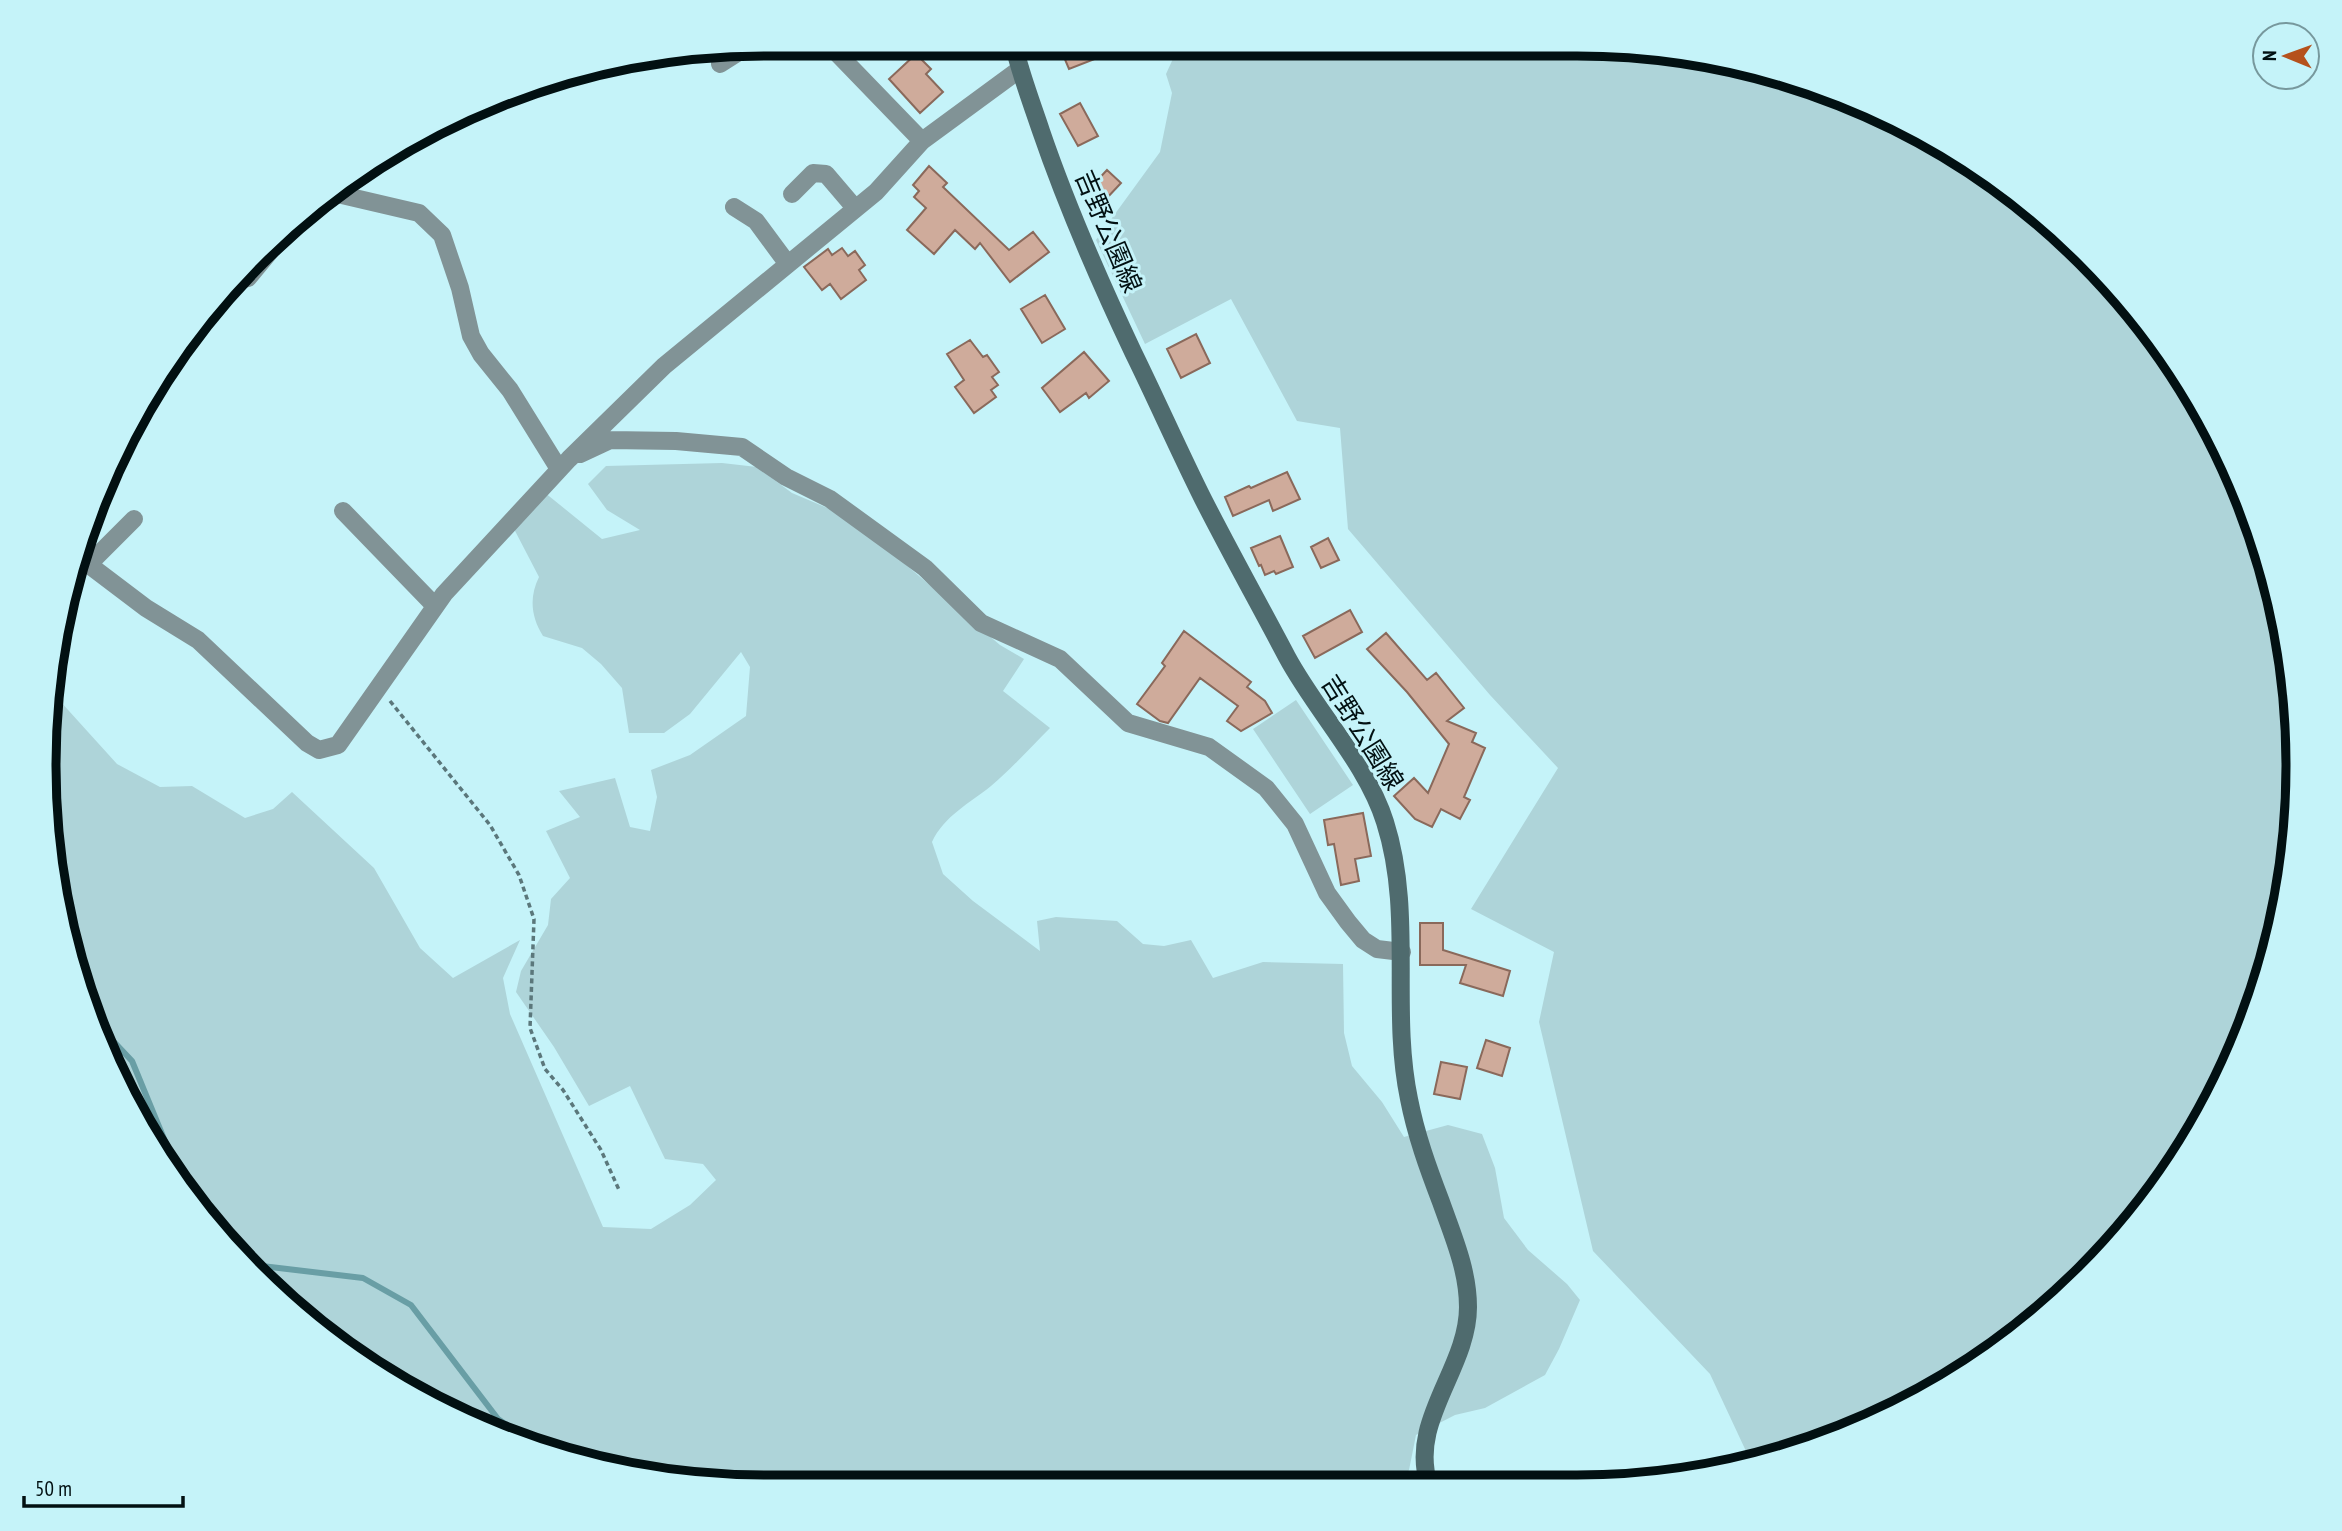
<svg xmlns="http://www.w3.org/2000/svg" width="2342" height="1531" font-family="'PT Sans Narrow','Noto Sans JP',sans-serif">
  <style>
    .green { fill: #aed4d9 }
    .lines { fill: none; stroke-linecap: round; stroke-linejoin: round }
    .stream { stroke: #699ea5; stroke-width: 6 }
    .building { fill: #cfab9b; stroke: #8a695b; stroke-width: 2 }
    .path { stroke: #5b777b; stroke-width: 3.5; stroke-dasharray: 5 3.5; stroke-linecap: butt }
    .street { stroke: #819396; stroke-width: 18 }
    .secondary { stroke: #4f6b6e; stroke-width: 18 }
    .labels { text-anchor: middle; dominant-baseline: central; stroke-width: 6; stroke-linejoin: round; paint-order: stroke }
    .street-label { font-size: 26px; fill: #021012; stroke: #c5f3f9 }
    .rim { fill: none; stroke: #021012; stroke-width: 9 }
  </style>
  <rect width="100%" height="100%" fill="#c5f3f9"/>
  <path class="green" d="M 1177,50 L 1671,50 L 1808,82 L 1895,118 L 2053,223 L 2149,326 L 2224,447 L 2274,579 L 2297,719 L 2292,860 L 2260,998 L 2201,1127 L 2119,1242 L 2016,1338 L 1895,1413 L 1763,1463 L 1752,1464 L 1710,1374 L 1593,1251 L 1539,1022 L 1554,952 L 1471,909 L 1558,768 L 1490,695 L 1348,529 L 1340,428 L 1297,421 L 1231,299 L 1145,344 L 1096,240 L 1160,152 L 1172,93 L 1166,74 Z
    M 722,463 L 757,467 L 792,493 L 851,518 L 1000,645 L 1024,659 L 1003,691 L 1050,728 C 1031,747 1012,768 991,786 C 970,803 944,816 932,842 L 943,874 L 973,901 L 1040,951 L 1037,921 L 1056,917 L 1117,921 L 1143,944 L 1164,946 L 1191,940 L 1213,978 L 1263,962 L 1343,964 L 1344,1033 L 1352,1066 L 1382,1102 L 1404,1137 L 1448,1125 L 1482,1134 L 1495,1168 L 1504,1218 L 1528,1250 L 1567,1284 L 1580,1300 L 1559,1349 L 1545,1375 L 1485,1408 L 1455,1415 L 1416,1435 L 1409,1470 L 1399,1485 L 671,1481 L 578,1463 L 447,1413 L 289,1308 L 223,1241 L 141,1127 L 68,952 L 45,813 L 45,718 L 50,690 L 117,764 L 160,787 L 192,786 L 245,818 L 273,809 L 292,792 L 374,868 L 420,948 L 453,978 L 520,940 L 503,978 L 510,1014 L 603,1227 L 651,1229 L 690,1205 L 716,1180 L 703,1164 L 665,1159 L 630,1086 L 589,1106 L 554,1047 L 516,992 L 521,971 L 548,925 L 551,899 L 570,878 L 546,831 L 580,817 L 559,791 L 615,778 L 630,827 L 650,831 L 657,797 L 651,770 L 690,755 L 746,716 L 750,667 L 741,652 L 690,714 L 664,733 L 629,733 L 622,688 L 601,664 L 582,648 L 543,636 C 531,617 529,597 539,577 L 513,527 L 544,492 L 602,539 L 640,530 L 607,510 L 588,484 L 606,466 Z
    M 1296,700 L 1353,785 L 1310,814 L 1253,729 Z"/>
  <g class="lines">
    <path class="stream" d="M 99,1026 L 132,1061 L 183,1185
      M 245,1264 L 363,1278 L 411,1305 L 498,1419 L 540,1448"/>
  </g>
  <path class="building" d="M 1061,50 L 1115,50 L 1115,51 L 1069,69 Z
    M 916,54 L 931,69 L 926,74 L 943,92 L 920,113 L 889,79 Z
    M 1080,103 L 1098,136 L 1078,146 L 1060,114 Z
    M 929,166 L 947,183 L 943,187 L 1009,250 L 1033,232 L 1049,252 L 1010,282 L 980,243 L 975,249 L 955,230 L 934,254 L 907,230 L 926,208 L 914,197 L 919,191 L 913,185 Z
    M 1107,170 L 1121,183 L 1105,200 L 1091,187 Z
    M 842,248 L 848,256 L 855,251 L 865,265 L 859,270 L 866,280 L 841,299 L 830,284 L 822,290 L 804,267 L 828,249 L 832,255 Z
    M 1045,295 L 1065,329 L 1042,343 L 1021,309 Z
    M 1196,334 L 1210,363 L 1181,378 L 1167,349 Z
    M 970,340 L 983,357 L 987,355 L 999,372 L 992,377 L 998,385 L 991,390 L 996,397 L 974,413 L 955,387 L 964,380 L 947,354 Z
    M 1084,352 L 1109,381 L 1089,398 L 1086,393 L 1060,412 L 1042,388 Z
    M 1287,472 L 1300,499 L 1273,511 L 1269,500 L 1233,516 L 1225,497 L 1249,486 L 1251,488 Z
    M 1280,536 L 1293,567 L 1276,574 L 1274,571 L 1265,575 L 1261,565 L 1259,566 L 1251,548 Z
    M 1328,538 L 1339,560 L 1321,568 L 1311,547 Z
    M 1350,610 L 1362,632 L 1315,658 L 1303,636 Z
    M 1184,631 L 1251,682 L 1247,687 L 1265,701 L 1272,713 L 1241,731 L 1227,721 L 1238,706 L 1200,678 L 1168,723 L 1160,721 L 1137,704 L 1165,666 L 1162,663 Z
    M 1386,633 L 1427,680 L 1436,673 L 1464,708 L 1447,721 L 1476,733 L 1472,742 L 1485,748 L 1464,797 L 1470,800 L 1460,819 L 1441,809 L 1432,827 L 1415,819 L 1394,796 L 1414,778 L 1428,793 L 1449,744 L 1407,692 L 1367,649 Z
    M 1363,813 L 1371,856 L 1355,859 L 1359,881 L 1341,885 L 1334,844 L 1328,845 L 1324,820 Z
    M 1420,923 L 1443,923 L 1443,950 L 1510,971 L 1503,996 L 1460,983 L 1466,965 L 1420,965 Z
    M 1486,1040 L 1510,1048 L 1502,1076 L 1477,1068 Z
    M 1441,1062 L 1467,1067 L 1460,1099 L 1434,1094 Z"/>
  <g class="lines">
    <path class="path" d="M 390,701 L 490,825 L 519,875 L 534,919 L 530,1028 L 545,1069 L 563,1090 L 601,1150 L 620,1192"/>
    <path class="street" d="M 834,50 L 922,141
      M 720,64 L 742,50
      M 329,192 L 419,213 L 442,235 L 460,288 L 471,336 L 481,354 L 510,390 L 559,469
      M 792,194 L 813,173 L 826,174 L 855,208
      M 734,207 L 756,221 L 787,263
      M 235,281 L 248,278 L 301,214
      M 580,454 L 610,440 L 676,441 L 742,447 L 786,477 L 830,499 L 925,568 L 981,623 L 1060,659 L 1128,723 L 1209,747 L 1266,788 L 1295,824 L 1327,893 L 1348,922 L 1363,940 L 1377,949 L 1402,952
      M 343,511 L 435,606
      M 76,555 L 146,608 L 198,640 L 307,743 L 319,750 L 338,745 L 444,594 L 569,459 L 664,366 L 876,192 L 922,141 L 1020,69
      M 89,564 L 134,519"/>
    <path class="secondary" d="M 1015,50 C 1022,78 1032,104 1041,131 C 1067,207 1099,280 1133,352 C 1157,401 1179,451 1203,499 C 1230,552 1259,604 1287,657 C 1316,711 1367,764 1385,822 C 1414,913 1390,1008 1409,1099 C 1416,1135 1428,1168 1441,1202 C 1453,1236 1468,1270 1468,1307 C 1468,1369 1408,1421 1429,1485"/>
  </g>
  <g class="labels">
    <g class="street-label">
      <text transform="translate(1109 231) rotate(67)">吉野公園線</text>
      <text transform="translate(1363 732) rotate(58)">吉野公園線</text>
    </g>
  </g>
  <path d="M0 0H2342V1531H0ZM765 56H1577A709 709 0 0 1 2286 765V766A709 709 0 0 1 1577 1475H765A709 709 0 0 1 56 766V765A709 709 0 0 1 765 56Z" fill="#c5f3f9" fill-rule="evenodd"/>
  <path class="rim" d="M765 56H1577A709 709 0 0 1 2286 765V766A709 709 0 0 1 1577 1475H765A709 709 0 0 1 56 766V765A709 709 0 0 1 765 56Z"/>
  <g transform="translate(2286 56) rotate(271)"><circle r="33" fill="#c5f3f9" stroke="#77989d" stroke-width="2"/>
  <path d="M0-5L12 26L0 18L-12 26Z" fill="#b5511c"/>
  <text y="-10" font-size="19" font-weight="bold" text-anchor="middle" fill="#021012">N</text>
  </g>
  <path d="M24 1496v10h159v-10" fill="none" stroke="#021012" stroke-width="3.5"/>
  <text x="35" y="1496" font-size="21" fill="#021012" stroke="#c5f3f9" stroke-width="5" paint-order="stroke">50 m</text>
</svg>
